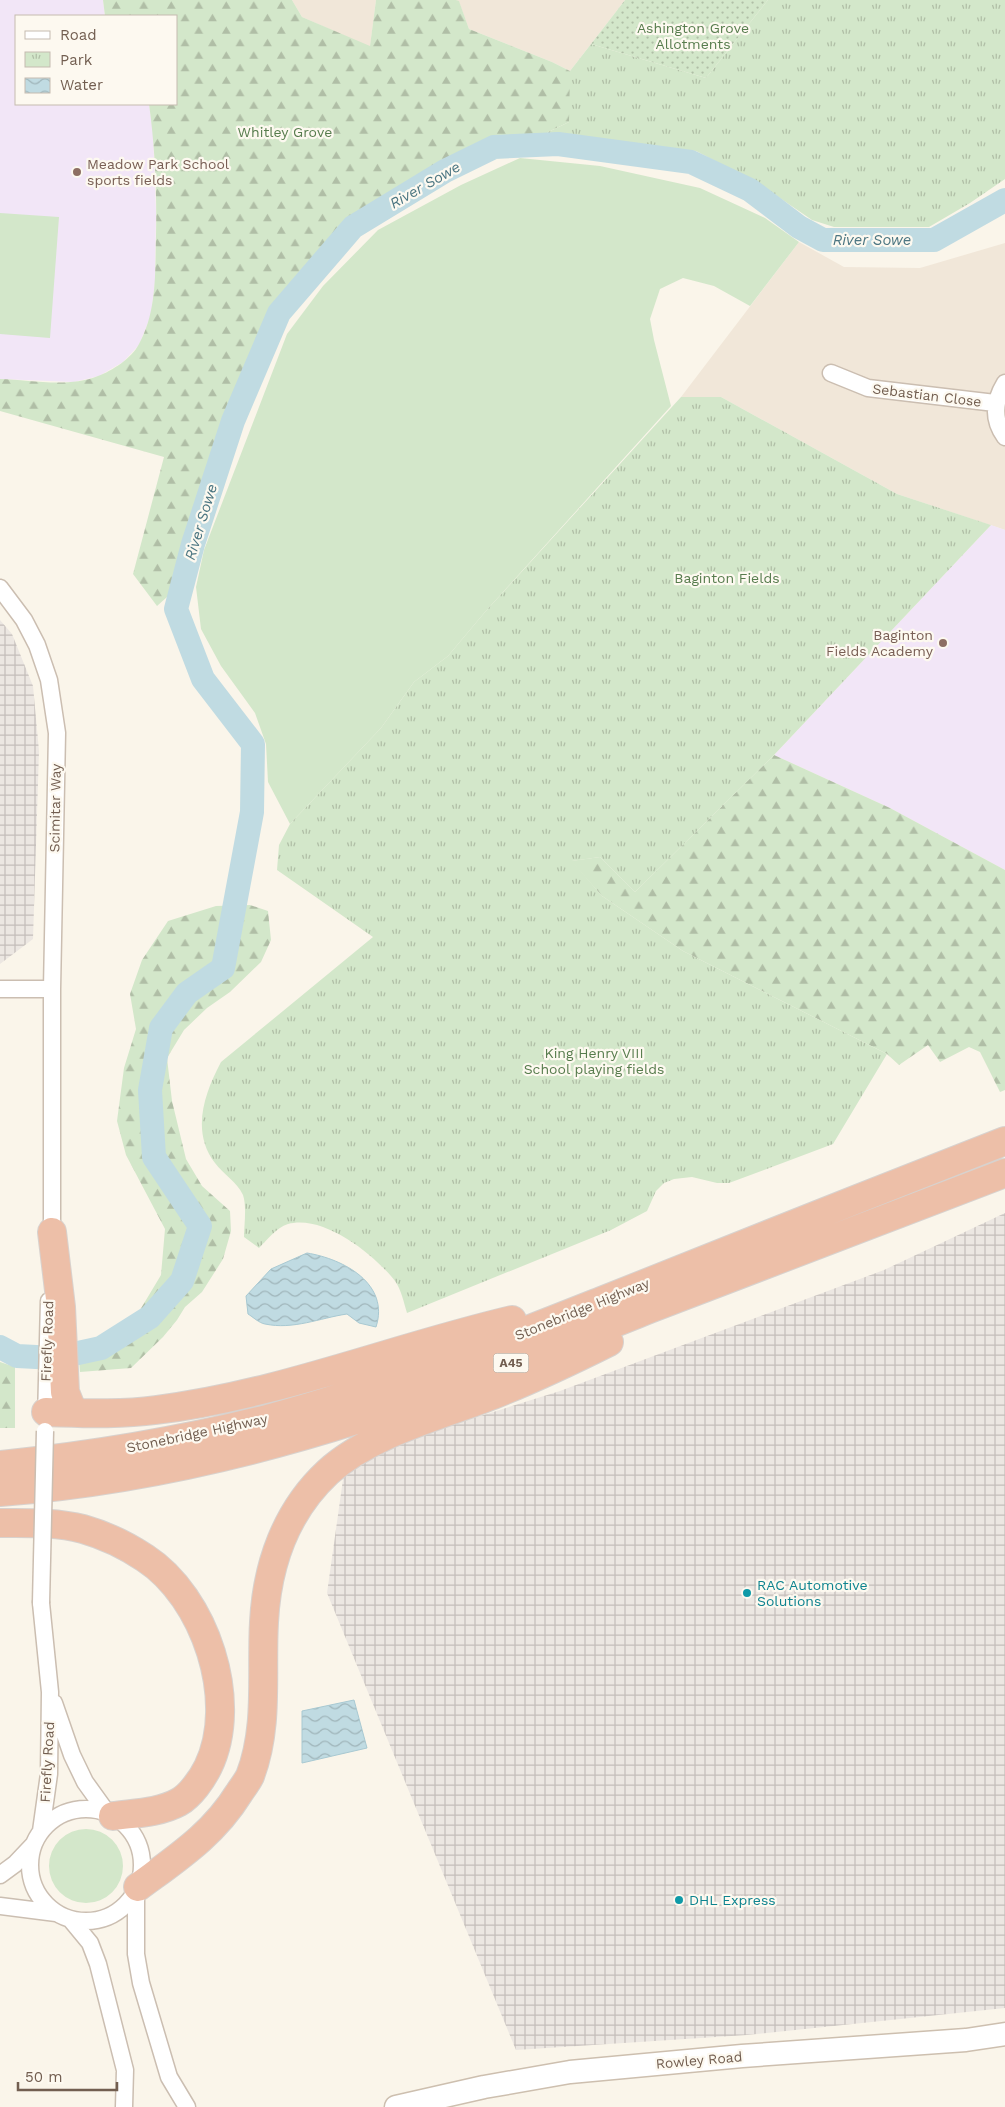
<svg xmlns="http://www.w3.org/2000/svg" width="1005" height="2107" font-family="'Work Sans',sans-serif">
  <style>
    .residential { fill: #f1e7d9 }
    .industrial { fill: url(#industrial-grid) }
    .education { fill: #f2e6f7 }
    .grass { fill: #d3e7ca }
    .forest { fill: url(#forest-firs) }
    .park { fill: url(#park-tufts) }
    .garden { fill: url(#garden-dots) }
    .water { fill: url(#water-waves); stroke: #a8c9d2 }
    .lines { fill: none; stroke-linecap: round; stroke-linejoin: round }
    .river { stroke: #c0dbe2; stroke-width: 24 }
    .street-casing { stroke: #cbbeb1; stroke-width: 19 }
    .secondary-casing { stroke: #cdbfaf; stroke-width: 25 }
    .highway-casing { stroke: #d8d2ce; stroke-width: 30 }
    .street { stroke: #fff; stroke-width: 16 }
    .secondary { stroke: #fff; stroke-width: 22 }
    .highway { stroke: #edbfa8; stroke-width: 28 }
    .street-bridge-casing { stroke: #cbbeb1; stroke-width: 19; stroke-linecap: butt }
    .street-bridge { stroke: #fff; stroke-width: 16 }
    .education-dot { fill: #8d6e63; stroke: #fdf9f0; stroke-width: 2 }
    .culture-dot { fill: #0f9aa8; stroke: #fdf9f0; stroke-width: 2 }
    .labels { text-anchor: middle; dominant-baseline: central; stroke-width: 4.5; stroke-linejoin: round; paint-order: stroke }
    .shield { fill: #fdf9f0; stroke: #9c8c80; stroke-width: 1 }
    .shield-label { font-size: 12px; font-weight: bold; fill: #725e50 }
    .park-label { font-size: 14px; fill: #577c4d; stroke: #fdf9f0 }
    .education-label { font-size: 14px; fill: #785e54; stroke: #fdf9f0; text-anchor: start }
    .street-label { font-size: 14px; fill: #725e50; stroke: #fdf9f0 }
    .culture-label { font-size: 14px; fill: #0d838f; stroke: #fdf9f0; text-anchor: start }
    .water-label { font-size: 15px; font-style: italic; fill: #4c7682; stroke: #fdf9f0 }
  </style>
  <defs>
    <pattern id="industrial-grid" width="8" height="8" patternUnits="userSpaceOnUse" patternTransform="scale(1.25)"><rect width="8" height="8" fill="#ece7e2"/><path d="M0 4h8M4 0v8" fill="none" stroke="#c4beba"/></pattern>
    <pattern id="forest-firs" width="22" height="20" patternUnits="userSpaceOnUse" patternTransform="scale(1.25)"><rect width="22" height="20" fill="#d3e7ca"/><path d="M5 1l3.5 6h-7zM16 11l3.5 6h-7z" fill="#b0bea6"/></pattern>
    <pattern id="park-tufts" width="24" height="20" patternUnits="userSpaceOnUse" patternTransform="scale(1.25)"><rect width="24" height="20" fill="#d3e7ca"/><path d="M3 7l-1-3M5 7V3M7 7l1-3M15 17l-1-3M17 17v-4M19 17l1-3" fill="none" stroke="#b0bea6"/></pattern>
    <pattern id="garden-dots" width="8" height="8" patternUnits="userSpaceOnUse" patternTransform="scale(1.25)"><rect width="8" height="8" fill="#d3e7ca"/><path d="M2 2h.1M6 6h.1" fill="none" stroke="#b0bea6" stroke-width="1.8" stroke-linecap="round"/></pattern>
    <pattern id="water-waves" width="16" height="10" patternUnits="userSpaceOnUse" patternTransform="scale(1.25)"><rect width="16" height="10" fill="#c0dbe2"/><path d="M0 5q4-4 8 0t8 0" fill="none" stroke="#a0b5ba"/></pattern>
  </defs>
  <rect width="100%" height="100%" fill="#faf5ea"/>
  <path class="residential" d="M 292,0 L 376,0 L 370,47 L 302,17 Z
    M 456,0 L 625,0 L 570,71 L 552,62 L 469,29 L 459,2 Z
    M 799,242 L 844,267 L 920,268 L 1005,243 L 1005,530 L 897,494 L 721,397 L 681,397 Z"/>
  <path class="industrial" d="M 0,620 L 12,634 L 33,686 L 39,751 L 33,939 L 0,964 Z
    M 1005,1213 L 1005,2008 L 747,2035 L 516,2050 L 327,1593 L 346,1458 L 560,1391 L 884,1270 Z"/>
  <path class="education" d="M 0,0 L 103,0 L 105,16 L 16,16 L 16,104 L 149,104 L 153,132 L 156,212 L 155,282 L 151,315 L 139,345 L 123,362 L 99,376 L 74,382 L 0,379 Z
    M 991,525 L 1005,530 L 1005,870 L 890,808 L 774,755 Z"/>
  <path class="grass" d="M 520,158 L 600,166 L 700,188 L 765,218 L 799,242 L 750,306 L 714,286 L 683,278 L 660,289 L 650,319 L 654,340 L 671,406 L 485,612 L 448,656 L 414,682 L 381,728 L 290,824 L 268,782 L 266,744 L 255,713 L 221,666 L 201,629 L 196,587 L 204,550 L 287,334 L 323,286 L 378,230 L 461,185 Z
    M 0,213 L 59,217 L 50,338 L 0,334 Z
    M49 1866a37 37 0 1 1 74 0a37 37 0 1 1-74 0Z"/>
  <path class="forest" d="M 103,0 L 292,0 L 302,17 L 370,46 L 376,0 L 456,0 L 459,1 L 469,29 L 552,62 L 570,71 L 574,94 L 569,122 L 544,134 L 492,143 L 461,155 L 411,184 L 350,224 L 275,310 L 243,368 L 176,589 L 157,606 L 133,574 L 164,457 L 0,411 L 0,379 C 31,380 68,388 98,376 C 112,371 132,358 139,344 C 157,311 155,273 156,236 C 157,192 155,147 149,104 L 176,104 L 176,16 L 105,16 Z
    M 774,755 L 890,808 L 1005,870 L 1005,1090 L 1000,1092 L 980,1052 L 969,1047 L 940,1062 L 928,1045 L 899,1065 L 887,1054 L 683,951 L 602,896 L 571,861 L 600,857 L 635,892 Z
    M 250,905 L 268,911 L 271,940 L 261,962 L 230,992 L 207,1008 L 184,1030 L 167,1058 L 172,1101 L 186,1159 L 202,1186 L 230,1211 L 231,1231 L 223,1259 L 202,1292 L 185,1307 L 177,1320 L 163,1337 L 131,1368 L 80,1372 L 79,1360 L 105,1343 L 140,1310 L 161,1275 L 165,1229 L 126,1155 L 117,1121 L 124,1068 L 136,1029 L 130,994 L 142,960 L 168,921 L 216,906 Z
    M 0,1362 L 15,1367 L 15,1428 L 0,1428 Z"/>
  <path class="park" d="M 768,0 L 1005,0 L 1005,179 L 970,203 L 929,227 L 834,227 L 812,220 L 758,183 L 696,151 L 544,134 L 569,122 L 570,71 L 591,44 L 706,78 Z
    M 681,397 L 721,397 L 897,494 L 991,525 L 774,755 L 635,892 L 600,857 L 572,861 L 602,896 L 683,951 L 887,1054 L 833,1144 L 729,1183 L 717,1183 L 692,1177 L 674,1179 L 664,1183 L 656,1191 L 647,1211 L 611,1230 L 407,1313 C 404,1303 401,1289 395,1281 C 374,1254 323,1214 288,1224 C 276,1228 267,1240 259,1248 L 244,1237 C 244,1225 247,1207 243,1195 C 237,1182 223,1174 215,1163 C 191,1132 204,1094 221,1062 L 373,937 L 277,870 L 279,845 L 290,824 L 381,728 L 414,682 L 448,656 L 485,612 Z"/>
  <path class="garden" d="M 625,0 L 768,0 L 706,78 L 591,44 Z"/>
  <path class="water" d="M 307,1253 C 344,1259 390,1284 376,1327 L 359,1323 L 347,1314 C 320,1318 293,1330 265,1324 C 259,1323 253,1317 248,1314 L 246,1296 L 271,1269 Z
    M 354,1700 L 367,1748 L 302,1763 L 302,1711 Z"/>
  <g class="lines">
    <path class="river" d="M 0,1347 L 17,1356 L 55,1358 L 101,1348 L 150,1317 L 182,1281 L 200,1226 L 154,1157 L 150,1090 L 161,1028 L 187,993 L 223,968 L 252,812 L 253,744 L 203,679 L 176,609 L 193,544 L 233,421 L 279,313 L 353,227 L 445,171 L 494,147 L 558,144 L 691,162 L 750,190 L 799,227 L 823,240 L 934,240 L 1005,200"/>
    <g class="street-casing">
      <path id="street" d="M 831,373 L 868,388 L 995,403
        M 1005,383 C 994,401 992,419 1005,437
        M 0,588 L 24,620 L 37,645 L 49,680 L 57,733 L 52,989 L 52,1239
        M 0,989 L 52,989
        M 46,1419 L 49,1301
        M 54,1703 L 72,1755 L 85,1782 L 108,1814
        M30 1865a56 56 0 1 1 112 0a56 56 0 1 1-112 0Z
        M 41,1831 L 49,1774 L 50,1692 L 41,1603
        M 0,1875 L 15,1864 L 33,1845
        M 136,1891 L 136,1954 L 141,1983 L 169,2077 L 187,2107
        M 0,1906 L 56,1913
        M 71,1920 L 90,1943 L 98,1964 L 125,2070 L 124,2107"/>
    </g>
    <g class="secondary-casing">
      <path id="secondary" d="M 396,2107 L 484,2087 L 570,2072 L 742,2056 L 966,2040 L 1005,2034"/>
    </g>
    <g class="highway-casing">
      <path id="highway" d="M 52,1232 L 61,1307 L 65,1392 L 71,1407 L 78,1413
        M 46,1412 C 82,1413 119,1415 156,1410 C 278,1395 393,1348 512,1320
        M 0,1465 C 90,1456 180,1441 267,1419 C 383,1388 493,1344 604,1300 C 737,1247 871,1193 1005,1141
        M 0,1492 C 122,1483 243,1456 359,1419 C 460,1386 559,1345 657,1306 C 773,1261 889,1218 1005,1173
        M 0,1523 C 27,1523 57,1522 83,1529 C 104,1535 127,1546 145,1558 C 205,1597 240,1701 208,1767 C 202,1779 191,1795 179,1802 C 159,1813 135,1813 113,1816
        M 138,1887 C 177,1858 213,1835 239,1793 C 243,1787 247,1782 250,1776 C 269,1727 261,1673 264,1622 C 267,1565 286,1511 328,1472 C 371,1433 440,1416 493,1395 C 533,1379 571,1361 609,1342"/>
    </g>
    <use href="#street" class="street"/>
    <use href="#secondary" class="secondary"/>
    <use href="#highway" class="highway"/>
    <g class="street-bridge-casing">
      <path id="street-bridge" d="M 41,1603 L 45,1431"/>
    </g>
    <use href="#street-bridge" class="street-bridge"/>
  </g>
  <g class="education-dot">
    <circle cx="77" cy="172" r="5"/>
    <circle cx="943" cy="643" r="5"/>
  </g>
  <g class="culture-dot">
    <circle cx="747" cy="1593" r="5"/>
    <circle cx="679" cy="1900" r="5"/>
  </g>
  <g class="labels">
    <rect class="shield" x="493.5" y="1353.5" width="35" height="19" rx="4"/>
    <g class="shield-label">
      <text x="511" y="1363">A45</text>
    </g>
    <g class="park-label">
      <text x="693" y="28">Ashington Grove<tspan x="693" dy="16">Allotments</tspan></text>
      <text x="285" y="132">Whitley Grove</text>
      <text x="727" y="578">Baginton Fields</text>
      <text x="594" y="1053">King Henry VIII<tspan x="594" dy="16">School playing fields</tspan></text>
    </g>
    <g class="education-label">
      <text x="87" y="164">Meadow Park School<tspan x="87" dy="16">sports fields</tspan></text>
      <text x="933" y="635" text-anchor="end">Baginton<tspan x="933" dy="16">Fields Academy</tspan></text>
    </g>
    <g class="street-label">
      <text transform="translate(927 395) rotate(7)">Sebastian Close</text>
      <text transform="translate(55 808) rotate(-89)">Scimitar Way</text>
      <text transform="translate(582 1309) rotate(-22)">Stonebridge Highway</text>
      <text transform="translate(47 1341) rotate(-88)">Firefly Road</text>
      <text transform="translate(197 1433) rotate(-12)">Stonebridge Highway</text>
      <text transform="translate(47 1762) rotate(-87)">Firefly Road</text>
      <text transform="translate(699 2060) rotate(-5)">Rowley Road</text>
    </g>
    <g class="culture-label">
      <text x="757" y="1585">RAC Automotive<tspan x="757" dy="16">Solutions</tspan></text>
      <text x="689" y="1900">DHL Express</text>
    </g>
    <g class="water-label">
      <text transform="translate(425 185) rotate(-30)">River Sowe</text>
      <text x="872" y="240">River Sowe</text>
      <text transform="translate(201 522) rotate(-73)">River Sowe</text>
    </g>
  </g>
  <rect x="15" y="15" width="162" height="90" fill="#fdf9f0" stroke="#c5bbb0"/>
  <rect x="25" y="31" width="25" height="8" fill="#ffffff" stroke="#c5bbb0"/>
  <text x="60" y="40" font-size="15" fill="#725e50">Road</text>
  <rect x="25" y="52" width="25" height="15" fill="url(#park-tufts)" stroke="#c5bbb0"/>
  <text x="60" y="65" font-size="15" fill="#725e50">Park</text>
  <rect x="25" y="78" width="25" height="15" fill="url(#water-waves)" stroke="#c5bbb0"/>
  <text x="60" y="90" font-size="15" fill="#725e50">Water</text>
  <path d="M18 2082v8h99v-8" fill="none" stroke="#725e50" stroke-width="2.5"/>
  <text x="25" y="2082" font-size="15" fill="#725e50" stroke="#fdf9f0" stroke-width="4" paint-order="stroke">50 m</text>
</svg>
